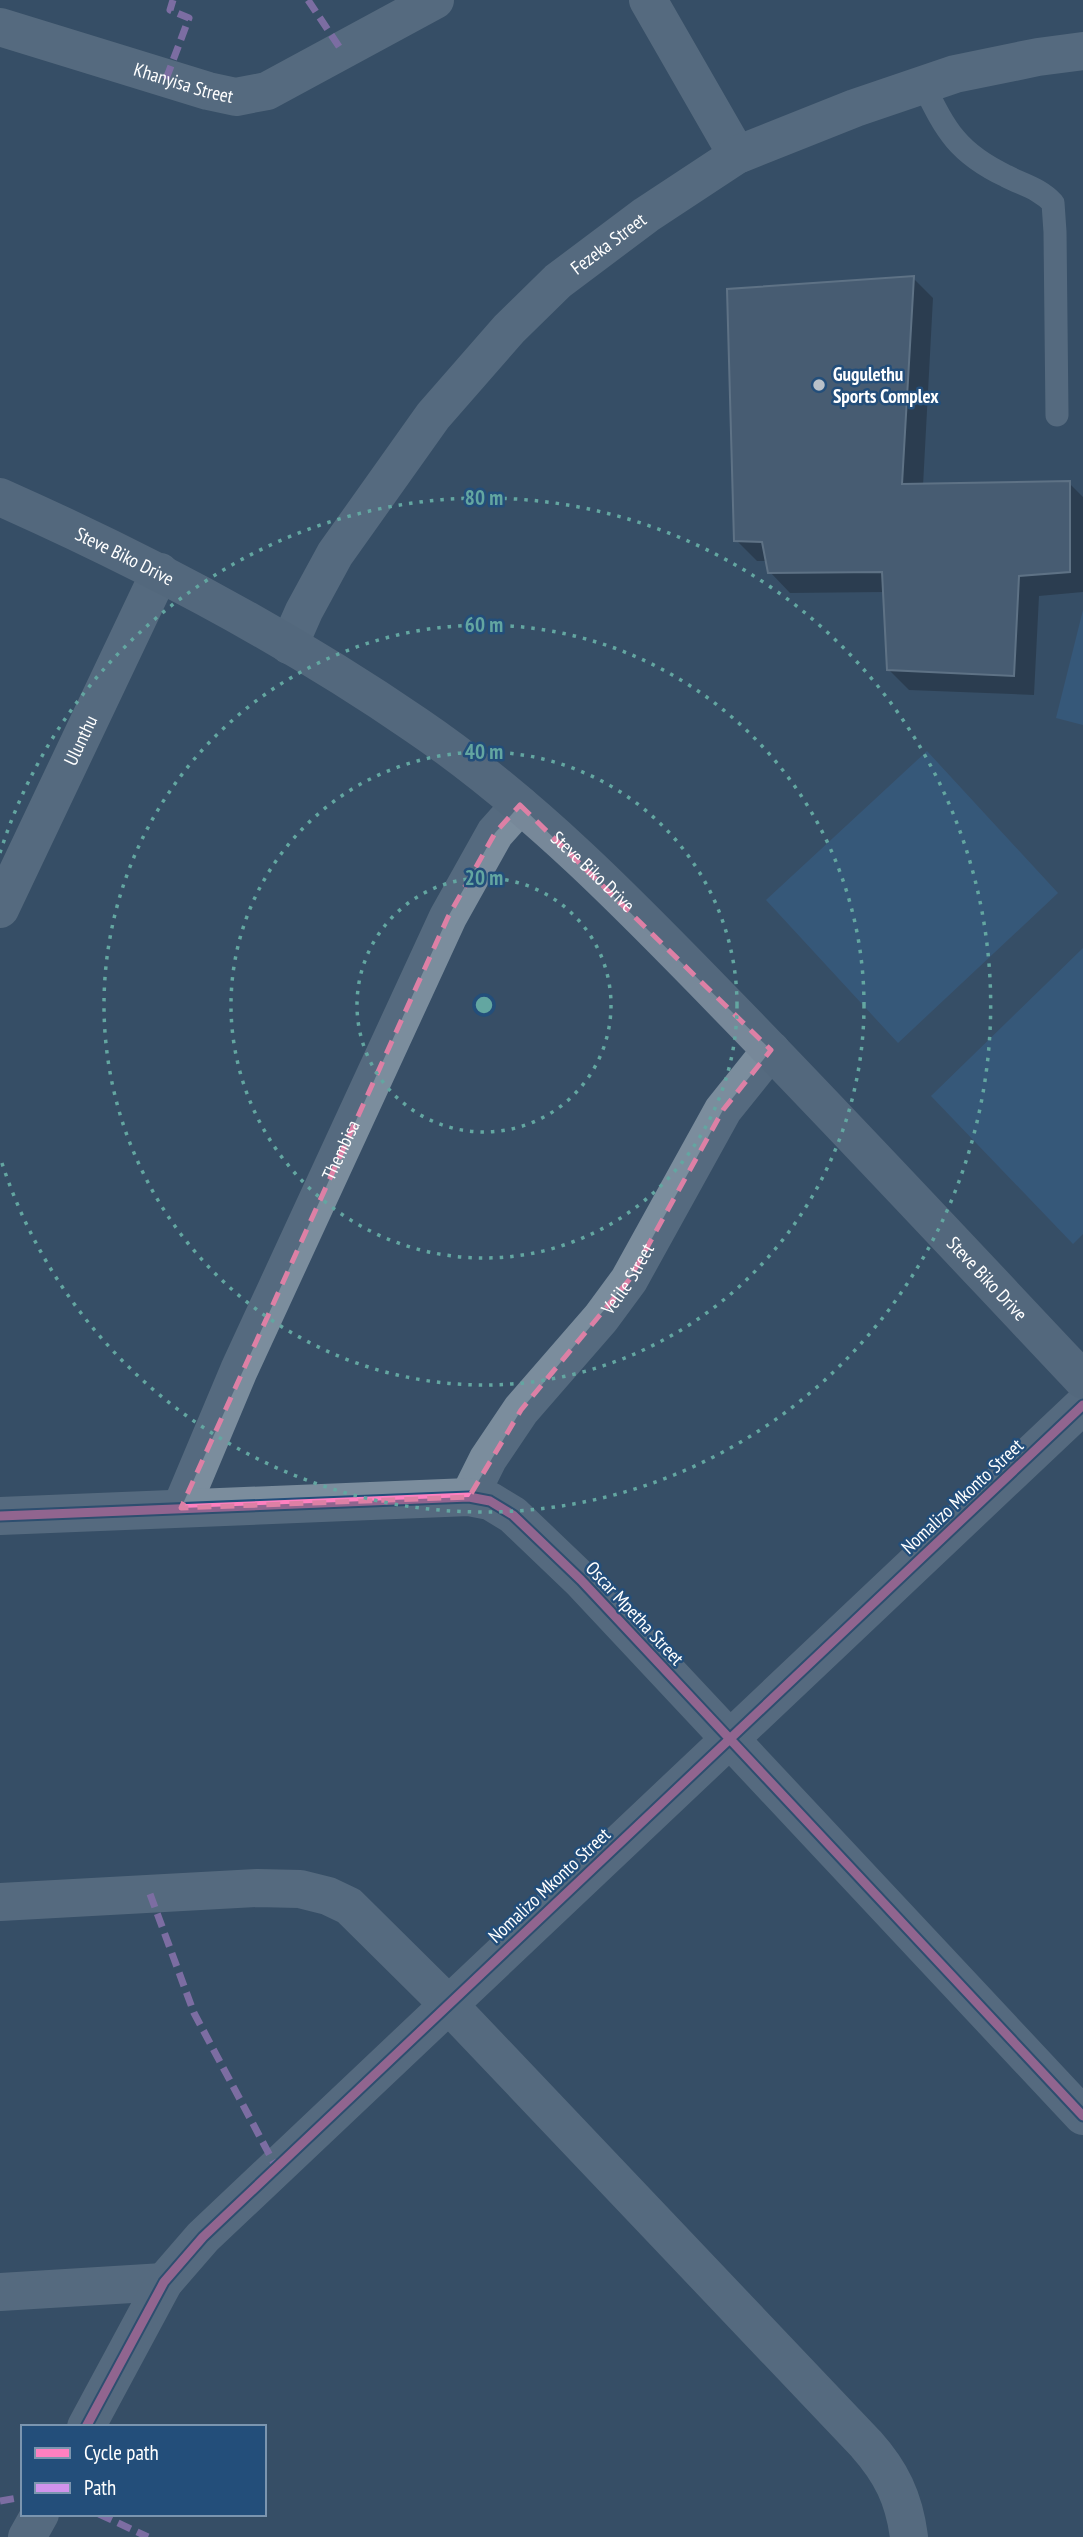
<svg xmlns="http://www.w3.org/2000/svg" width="1083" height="2537" font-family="'PT Sans Narrow',sans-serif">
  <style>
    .green { fill: #366491 }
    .shadow { fill: #0007 }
    .building { fill: #5b6d80; stroke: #8e9dac; stroke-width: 2 }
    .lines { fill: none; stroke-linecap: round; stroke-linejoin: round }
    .lane { stroke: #7b8d9d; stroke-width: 23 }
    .street { stroke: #7b8d9d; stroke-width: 38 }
    .secondary { stroke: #789; stroke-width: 38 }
    .quiet { stroke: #d193ec; stroke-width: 7; stroke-dasharray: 14 7; stroke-linecap: butt }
    .cycleway-casing { stroke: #234e7a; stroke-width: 13 }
    .cycleway { stroke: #ff80c0; stroke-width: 9 }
    .marked { fill: none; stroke: #dd80a5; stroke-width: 5; stroke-dasharray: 14 9; stroke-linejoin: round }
    .ring { fill: none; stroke: #63a6a1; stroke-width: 3.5; stroke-dasharray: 3.5 7 }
    .poi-dot { fill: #b9c1c9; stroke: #234e7a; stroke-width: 2.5 }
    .labels { text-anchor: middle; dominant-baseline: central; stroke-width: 5; stroke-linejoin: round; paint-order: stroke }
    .street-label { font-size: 19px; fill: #fff; stroke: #234e7a }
    .poi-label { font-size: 19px; font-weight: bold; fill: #fff; stroke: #234e7a; text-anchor: start }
    .centre { fill: #63a6a1; stroke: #234e7a; stroke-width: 3.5 }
    .ring-label { font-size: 21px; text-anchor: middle; font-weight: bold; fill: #63a6a1; stroke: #234e7a; stroke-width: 5; stroke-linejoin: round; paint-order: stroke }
  </style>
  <rect width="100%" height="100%" fill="#374e66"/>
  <path class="green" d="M 1083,610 L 1083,725 L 1056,718 Z
    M 927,751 L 1058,893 L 898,1043 L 766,900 Z
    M 1083,948 L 1083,1234 L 1073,1244 L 931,1096 Z"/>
  <path class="shadow" d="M 913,278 L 933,298 L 923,486 L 1069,483 L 1083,497 L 1083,592 L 1039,596 L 1034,695 L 909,690 L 889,670 L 885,592 L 790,593 L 770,572 L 768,561 L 757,561 L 736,540 Z"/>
  <path class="building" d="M 914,276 L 902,484 L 1070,481 L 1070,572 L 1019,576 L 1014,676 L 887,670 L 882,572 L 768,573 L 762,542 L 734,541 L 727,289 Z"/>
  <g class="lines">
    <path class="lane" d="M 924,86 C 946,131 958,153 1006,176 C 1023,185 1039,188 1053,203 L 1055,232 L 1057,415"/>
    <g class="street">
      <path d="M 648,0 L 737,155"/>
      <path id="s1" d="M 0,27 L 208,91 L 236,97 L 267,91 L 435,0"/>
      <path id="s2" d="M 289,645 L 304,611 L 335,554 L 433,416 L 509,329 L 558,281 L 646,215 L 737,155 L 855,108 L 955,74 L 1038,57 L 1083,51"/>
      <path id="s3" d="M 0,909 L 160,572"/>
      <path id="s4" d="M 469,1497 L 488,1459 L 521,1410 L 601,1318 L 629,1280 L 723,1110 L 771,1050"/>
      <path id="s5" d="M 181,1508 L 239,1370 L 448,917 L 495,833 L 520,805"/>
      <path d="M 0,1516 L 469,1497 L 490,1501 L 513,1515 L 581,1580 L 1083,2116"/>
      <path d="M 0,1902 L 257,1888 L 300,1889 L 328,1896 L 349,1906 L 448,2004 L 866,2444 C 891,2472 904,2498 909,2537"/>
      <path d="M 0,2292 L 164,2282"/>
      <path d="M 86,2427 L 164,2282 L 203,2237 L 1083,1405"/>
      <path d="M 27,2537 L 40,2514"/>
    </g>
    <path class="secondary" id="s6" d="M 0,497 C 144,561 285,635 416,725 C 531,803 630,905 726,1004 C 847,1128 964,1254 1083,1380"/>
    <path class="quiet" d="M 308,0 L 342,51
      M 166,79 L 189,18 L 170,10 L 173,0
      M 150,1894 L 194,2013 L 276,2167
      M 0,2501 L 23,2497
      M 99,2514 L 148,2537"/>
    <g class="cycleway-casing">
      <path id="cycleway" d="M 0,1516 L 469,1497 L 490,1501 L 513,1515 L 581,1580 L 1083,2116
        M 86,2427 L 164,2282 L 203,2237 L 1083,1405"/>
    </g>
    <use href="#cycleway" class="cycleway"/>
  </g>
  <path d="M0 0H1083V2537H0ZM 520,805 L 771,1050 L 723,1110 L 629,1280 L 521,1410 L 469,1497 L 181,1508 L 448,917 L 495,833 Z" fill="#374e66" fill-opacity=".55" fill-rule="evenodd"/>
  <path class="marked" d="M 520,805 L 771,1050 L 723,1110 L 629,1280 L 521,1410 L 469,1497 L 181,1508 L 448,917 L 495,833 Z"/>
  <g class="ring">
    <circle cx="484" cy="1005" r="127"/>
    <circle cx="484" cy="1005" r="253"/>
    <circle cx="484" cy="1005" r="380"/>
    <path d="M0 853A507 507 0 1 1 0 1157"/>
  </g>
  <circle class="poi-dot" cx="819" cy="385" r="7"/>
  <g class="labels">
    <g class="street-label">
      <text stroke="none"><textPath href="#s1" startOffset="192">Khanyisa Street</textPath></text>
      <text stroke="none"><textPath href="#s2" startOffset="518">Fezeka Street</textPath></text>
      <text stroke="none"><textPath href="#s6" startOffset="138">Steve Biko Drive</textPath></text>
      <text stroke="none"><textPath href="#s3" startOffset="187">Ulunthu</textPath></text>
      <text stroke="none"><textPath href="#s6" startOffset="705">Steve Biko Drive</textPath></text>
      <text stroke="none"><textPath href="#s5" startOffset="392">Thembisa</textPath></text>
      <text stroke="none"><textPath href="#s4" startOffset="271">Velile Street</textPath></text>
      <text stroke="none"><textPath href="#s6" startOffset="1272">Steve Biko Drive</textPath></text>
      <text transform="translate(962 1496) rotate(-43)">Nomalizo Mkonto Street</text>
      <text transform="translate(635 1613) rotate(47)">Oscar Mpetha Street</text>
      <text transform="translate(549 1885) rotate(-43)">Nomalizo Mkonto Street</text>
    </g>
    <g class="poi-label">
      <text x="833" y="374">Gugulethu<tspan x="833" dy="22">Sports Complex</tspan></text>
    </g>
  </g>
  <circle cx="484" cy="1005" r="10" class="centre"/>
  <g class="ring-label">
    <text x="484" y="505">80 m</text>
    <text x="484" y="632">60 m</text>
    <text x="484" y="759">40 m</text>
    <text x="484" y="885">20 m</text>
  </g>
  <rect x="21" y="2425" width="245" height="91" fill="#234e7a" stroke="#7b95af" stroke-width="2"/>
  <rect x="35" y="2448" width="35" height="10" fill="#ff80c0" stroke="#7b95af" stroke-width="2"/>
  <text x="84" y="2460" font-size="21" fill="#ffffff">Cycle path</text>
  <rect x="35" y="2483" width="35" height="10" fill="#d193ec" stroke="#7b95af" stroke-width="2"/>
  <text x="84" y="2495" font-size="21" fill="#ffffff">Path</text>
</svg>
